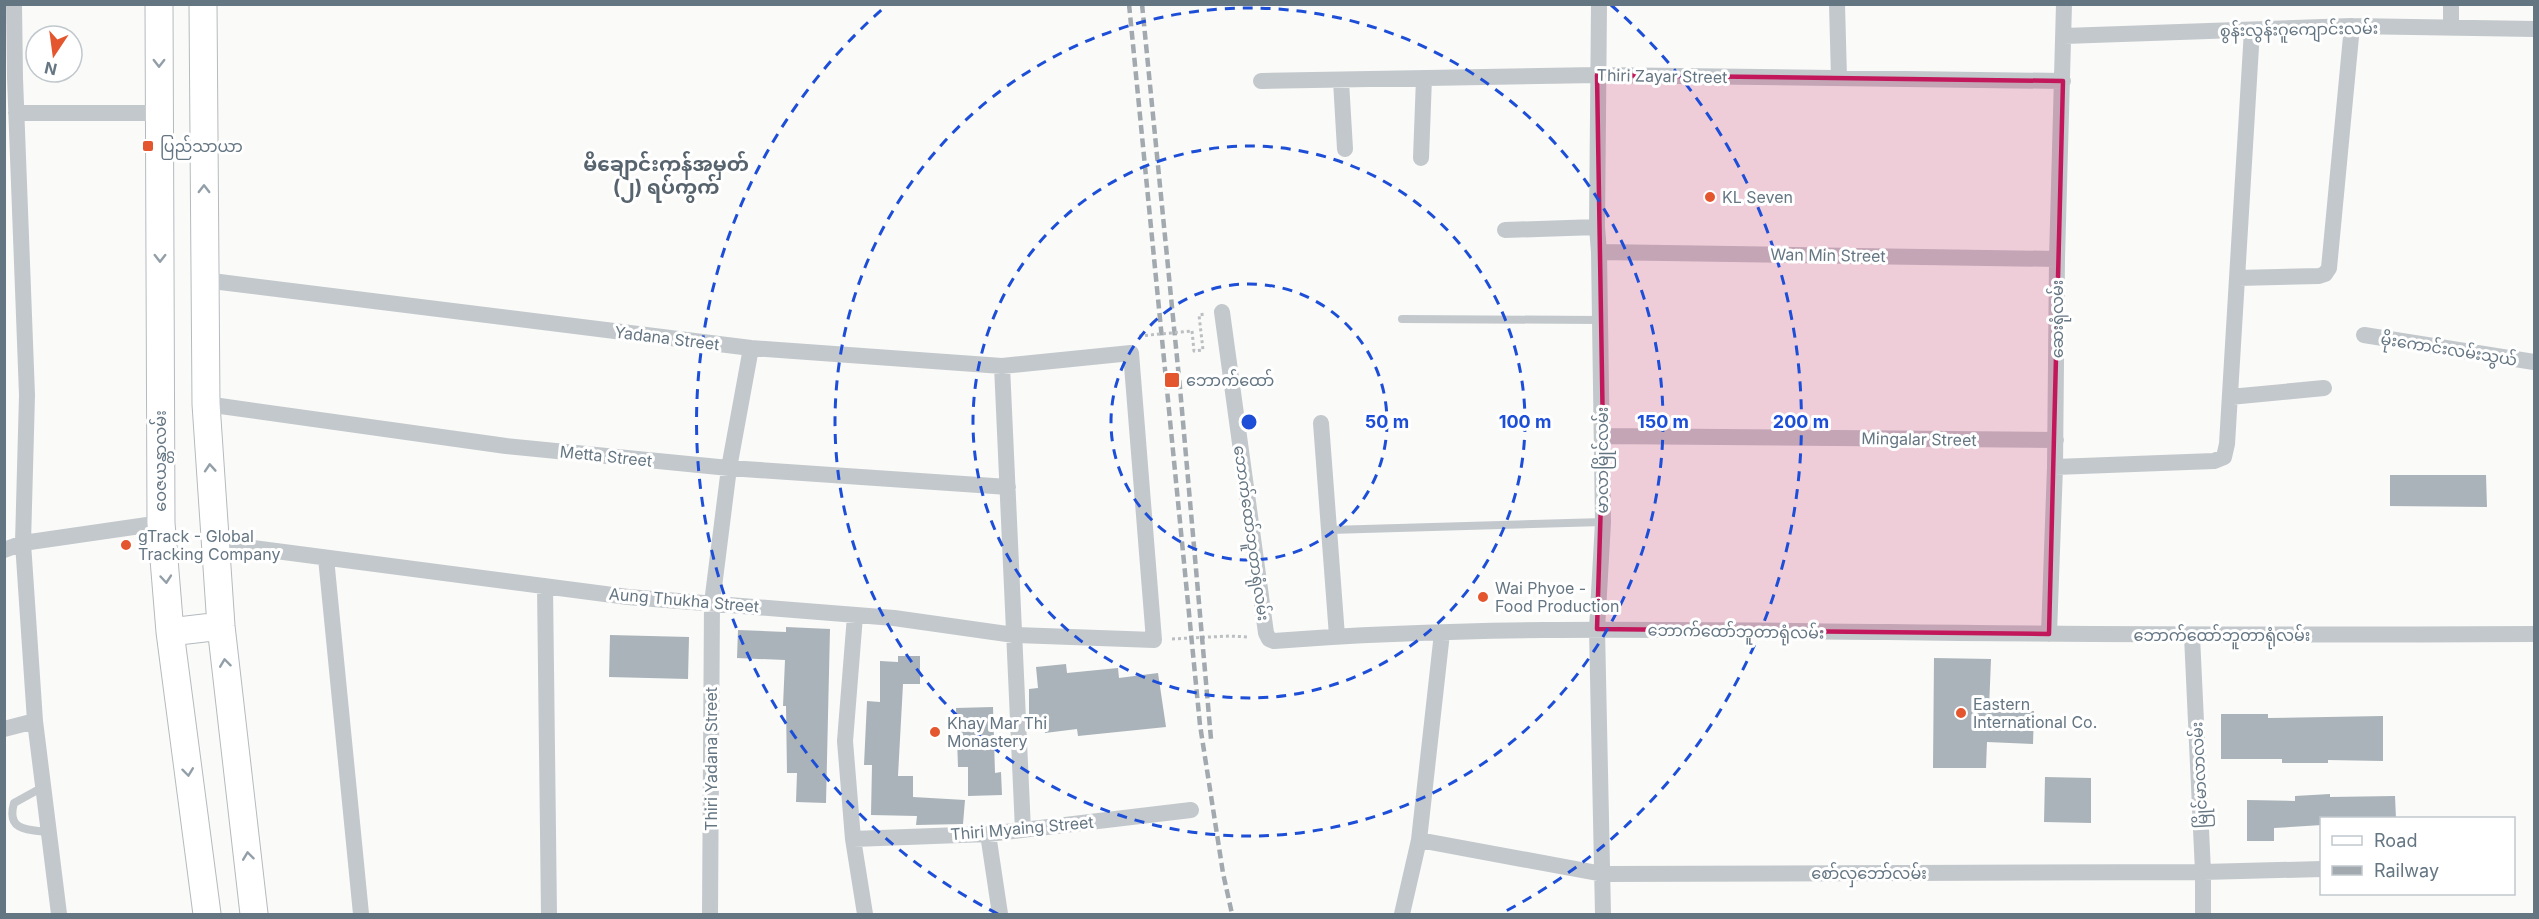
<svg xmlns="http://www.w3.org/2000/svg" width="2539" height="919" font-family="Inter,'Noto Sans Myanmar',sans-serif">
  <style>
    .building { fill: #aab3b9 }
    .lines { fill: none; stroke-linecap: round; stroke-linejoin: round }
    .primary-casing { stroke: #b5babe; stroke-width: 29 }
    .path { stroke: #bbbfc2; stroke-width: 3; stroke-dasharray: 3 3; stroke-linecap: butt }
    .lane { stroke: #c3c8cc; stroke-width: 8 }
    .street { stroke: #c3c8cc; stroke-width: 16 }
    .primary { stroke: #fff; stroke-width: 27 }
    .rail { stroke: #a2aab0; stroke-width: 4.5; stroke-dasharray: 9 4.5; stroke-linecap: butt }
    .path-bridge { stroke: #bbbfc2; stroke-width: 3; stroke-dasharray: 3 3; stroke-linecap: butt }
    .oneway { stroke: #939fa8 }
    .marked { fill: #c2185b; fill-opacity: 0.2; stroke: #c2185b; stroke-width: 4.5; stroke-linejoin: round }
    .ring { fill: none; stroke: #1d4ed8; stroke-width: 3; stroke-dasharray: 10 8 }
    .poi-dot { fill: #e4572e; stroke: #fff; stroke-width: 2 }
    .labels { text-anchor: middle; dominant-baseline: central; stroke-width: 6; stroke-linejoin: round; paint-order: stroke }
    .street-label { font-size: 16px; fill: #657683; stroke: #fff }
    .poi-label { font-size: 16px; fill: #657683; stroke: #fff; text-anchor: start }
    .quarter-label { font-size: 20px; font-weight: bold; fill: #57646e; stroke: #fff }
    .centre { fill: #1d4ed8; stroke: #fff; stroke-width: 3 }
    .ring-label { font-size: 18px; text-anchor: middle; font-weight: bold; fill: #1d4ed8; stroke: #fff; stroke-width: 6; stroke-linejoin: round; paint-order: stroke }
  </style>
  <rect width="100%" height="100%" fill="#fafaf8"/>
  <path class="building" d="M 2390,475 L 2486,475 L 2487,507 L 2390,506 Z
    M 786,627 L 830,629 L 826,803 L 796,802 L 797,773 L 787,773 L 786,706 L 783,706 L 785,660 L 737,658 L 738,630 L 786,632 Z
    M 610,635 L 689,637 L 688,679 L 609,677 Z
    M 898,656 L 920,656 L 920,684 L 903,684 L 898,776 L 913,776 L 913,797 L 965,800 L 963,824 L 916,825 L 917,816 L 871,815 L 872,765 L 864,765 L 867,701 L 880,702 L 880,661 L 898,662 Z
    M 1934,658 L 1991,659 L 1989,709 L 2034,711 L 2033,744 L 1987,742 L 1986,768 L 1933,768 Z
    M 1066,664 L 1067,673 L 1118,668 L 1119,678 L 1158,673 L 1166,727 L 1078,736 L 1077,729 L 1045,733 L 1044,722 L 1029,724 L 1029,689 L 1038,688 L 1036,667 Z
    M 993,707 L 995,773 L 1001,772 L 1002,795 L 968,796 L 968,767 L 958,767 L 956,708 Z
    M 2221,714 L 2268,714 L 2268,718 L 2383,716 L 2383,761 L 2328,760 L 2328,763 L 2282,763 L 2282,759 L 2221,759 Z
    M 2045,777 L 2091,778 L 2091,823 L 2044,822 Z
    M 2330,794 L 2330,797 L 2395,796 L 2396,819 L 2322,819 L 2322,825 L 2274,828 L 2274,841 L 2247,841 L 2247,800 L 2295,801 L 2295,796 Z"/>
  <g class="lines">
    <g class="primary-casing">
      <path id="primary" d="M 159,4 L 161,523 L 170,632 L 207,914
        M 203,4 L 206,404 L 221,626 L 254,914
        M 170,632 L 221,626"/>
    </g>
    <path class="path" d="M 1192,331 L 1194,351 L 1203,350 L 1199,315 L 1206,314
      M 1172,639 L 1229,636 L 1249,637"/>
    <path class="lane" d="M 1402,319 L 1600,320
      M 1330,530 L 1603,522
      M 43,787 L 14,803 C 6,831 28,830 48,832"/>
    <path class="street" d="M 14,4 L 15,78 L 27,395 L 23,543 L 35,721 L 59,914
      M 1599,4 L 1597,227 L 1599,252 L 1603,522 L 1597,629 L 1603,914
      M 1837,4 L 1839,78
      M 2451,4 L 2451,28
      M 2064,36 L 2352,26 L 2534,29
      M 1261,81 L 1597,75 L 2063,81
      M 1341,81 L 1345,149
      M 16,113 L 159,113
      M 1421,158 L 1424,78
      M 1505,230 L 1597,227
      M 1599,252 L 2057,259
      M 2237,278 L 2319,276 L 2325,274 L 2329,268 L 2352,26
      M 204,280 L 751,348 L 1002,366 L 1131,353 L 1154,640 L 1014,635 L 894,618 L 628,597 L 215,543
      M 1222,312 L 1266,633 L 1269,639 L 1274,641 C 1479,625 1684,630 1888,632 C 2104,635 2319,635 2534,634
      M 2364,335 L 2534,362
      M 1002,366 L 1023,830
      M 2230,397 L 2324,388
      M 206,404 L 506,446 L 729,468 L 1008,487
      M 1321,423 L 1337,636
      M 1603,436 L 2056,440
      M 2055,467 L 2214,461 L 2224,457 L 2227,444 L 2252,30
      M 4,550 L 23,543 L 161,523
      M 326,558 L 361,914
      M 545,586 L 549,914
      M 855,616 L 845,741 L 853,839 L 865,914
      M 2049,634 L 2055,467 L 2057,259 L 2064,4
      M 2192,636 L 2203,872 L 2203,914
      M 4,729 L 35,721
      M 988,834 L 1000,914
      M 853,839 L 988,834 L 1191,810
      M 1419,840 L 1603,874 L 2203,872 L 2322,869
      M 710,914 L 712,603 L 729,468 L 751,348
      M 1402,914 L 1419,840 L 1442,633"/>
    <use href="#primary" class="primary"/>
    <path class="rail" d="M 1129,4 L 1200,725 L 1223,873 L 1232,914
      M 1142,4 L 1180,388 L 1211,739"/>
    <path class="path-bridge" d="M 1139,336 L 1192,331"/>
  </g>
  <defs><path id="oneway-chevron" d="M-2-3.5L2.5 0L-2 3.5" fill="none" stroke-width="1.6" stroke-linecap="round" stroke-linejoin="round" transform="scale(1.5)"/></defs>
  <g class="oneway">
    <use href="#oneway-chevron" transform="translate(159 63) rotate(90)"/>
    <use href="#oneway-chevron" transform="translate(204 189) rotate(-90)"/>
    <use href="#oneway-chevron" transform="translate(160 258) rotate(90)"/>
    <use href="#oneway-chevron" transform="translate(210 468) rotate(-94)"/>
    <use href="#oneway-chevron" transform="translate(166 579) rotate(85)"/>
    <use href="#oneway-chevron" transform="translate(225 663) rotate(-97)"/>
    <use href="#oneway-chevron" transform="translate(188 772) rotate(83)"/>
    <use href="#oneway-chevron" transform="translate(248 856) rotate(-97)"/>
  </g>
  <path class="marked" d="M 1597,75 L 2063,81 L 2049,634 L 1597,629 L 1603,436 Z"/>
  <g class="ring">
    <circle cx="1249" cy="422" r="138"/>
    <circle cx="1249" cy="422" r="276"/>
    <circle cx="1249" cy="422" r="414"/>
    <path d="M998 914A552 552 0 0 1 887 5M1611 5A552 552 0 0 1 1500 914"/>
  </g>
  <g class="poi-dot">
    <rect x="142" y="140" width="12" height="12" rx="3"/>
    <circle cx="1710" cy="197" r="6"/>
    <rect x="1164" y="372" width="16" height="16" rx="3"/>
    <circle cx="126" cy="545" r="6"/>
    <circle cx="1483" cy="597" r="6"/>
    <circle cx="1961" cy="713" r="6"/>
    <circle cx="935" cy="732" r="6"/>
  </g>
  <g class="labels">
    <g class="street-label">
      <text transform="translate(2299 29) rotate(-1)">စွန်းလွန်းဂူကျောင်းလမ်း</text>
      <text transform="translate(1662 76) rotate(1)">Thiri Zayar Street</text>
      <text transform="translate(1828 255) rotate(1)">Wan Min Street</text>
      <text transform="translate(2057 319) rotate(-90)">ဆေးရုံလမ်း</text>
      <text transform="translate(667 338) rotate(7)">Yadana Street</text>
      <text transform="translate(2449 349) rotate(9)">မိုးကောင်းလမ်းသွယ်</text>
      <text transform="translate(1919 439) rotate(1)">Mingalar Street</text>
      <text transform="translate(606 456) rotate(6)">Metta Street</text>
      <text transform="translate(1602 460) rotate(-90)">မာလာမြိုင်လမ်း</text>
      <text transform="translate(160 461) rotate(-90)">ဝေဇယန္တာလမ်း</text>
      <text transform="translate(1252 533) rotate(82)">ဘောက်ထော်ဘူတာရုံလမ်း</text>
      <text transform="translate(684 600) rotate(5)">Aung Thukha Street</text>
      <text transform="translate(1736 631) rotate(1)">ဘောက်ထော်ဘူတာရုံလမ်း</text>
      <text x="2222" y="635">ဘောက်ထော်ဘူတာရုံလမ်း</text>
      <text transform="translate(711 759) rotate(-90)">Thiri Yadana Street</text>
      <text transform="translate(2199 775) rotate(-93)">မြိုင်မာလာလမ်း</text>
      <text transform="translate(1022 828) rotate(-5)">Thiri Myaing Street</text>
      <text x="1869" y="873">စော်လှဘော်လမ်း</text>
    </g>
    <g class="poi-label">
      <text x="160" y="146">ပြည်သာယာ</text>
      <text x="1722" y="197">KL Seven</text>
      <text x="1186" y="380">ဘောက်ထော်</text>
      <text x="138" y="536">gTrack - Global<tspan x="138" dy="18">Tracking Company</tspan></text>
      <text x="1495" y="588">Wai Phyoe -<tspan x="1495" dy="18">Food Production</tspan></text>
      <text x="1973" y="704">Eastern<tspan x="1973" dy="18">International Co.</tspan></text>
      <text x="947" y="723">Khay Mar Thi<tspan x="947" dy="18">Monastery</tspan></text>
    </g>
    <g class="quarter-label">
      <text x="666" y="164">မိချောင်းကန်အမှတ်<tspan x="666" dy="23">(၂) ရပ်ကွက်</tspan></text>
    </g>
  </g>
  <circle cx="1249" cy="422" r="9" class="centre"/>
  <g class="ring-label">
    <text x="1387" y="428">50 m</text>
    <text x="1525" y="428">100 m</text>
    <text x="1663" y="428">150 m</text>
    <text x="1801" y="428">200 m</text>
  </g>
  <rect width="2539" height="919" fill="none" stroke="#657683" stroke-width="12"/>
  <rect x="2320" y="817" width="195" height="78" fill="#ffffff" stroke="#c1c8cd" stroke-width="1.5"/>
  <rect x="2332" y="836" width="30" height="9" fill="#ffffff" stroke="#c1c8cd" stroke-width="1.5"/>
  <text x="2374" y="847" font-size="18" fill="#657683">Road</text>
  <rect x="2332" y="866" width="30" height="9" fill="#a2aab0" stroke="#c1c8cd" stroke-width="1.5"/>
  <text x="2374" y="877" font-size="18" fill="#657683">Railway</text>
  <g transform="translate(54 54) rotate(193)"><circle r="28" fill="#ffffff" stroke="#c1c8cd" stroke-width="1.5"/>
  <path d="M0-4.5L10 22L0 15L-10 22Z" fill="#e4572e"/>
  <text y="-9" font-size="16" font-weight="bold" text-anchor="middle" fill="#657683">N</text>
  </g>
</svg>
